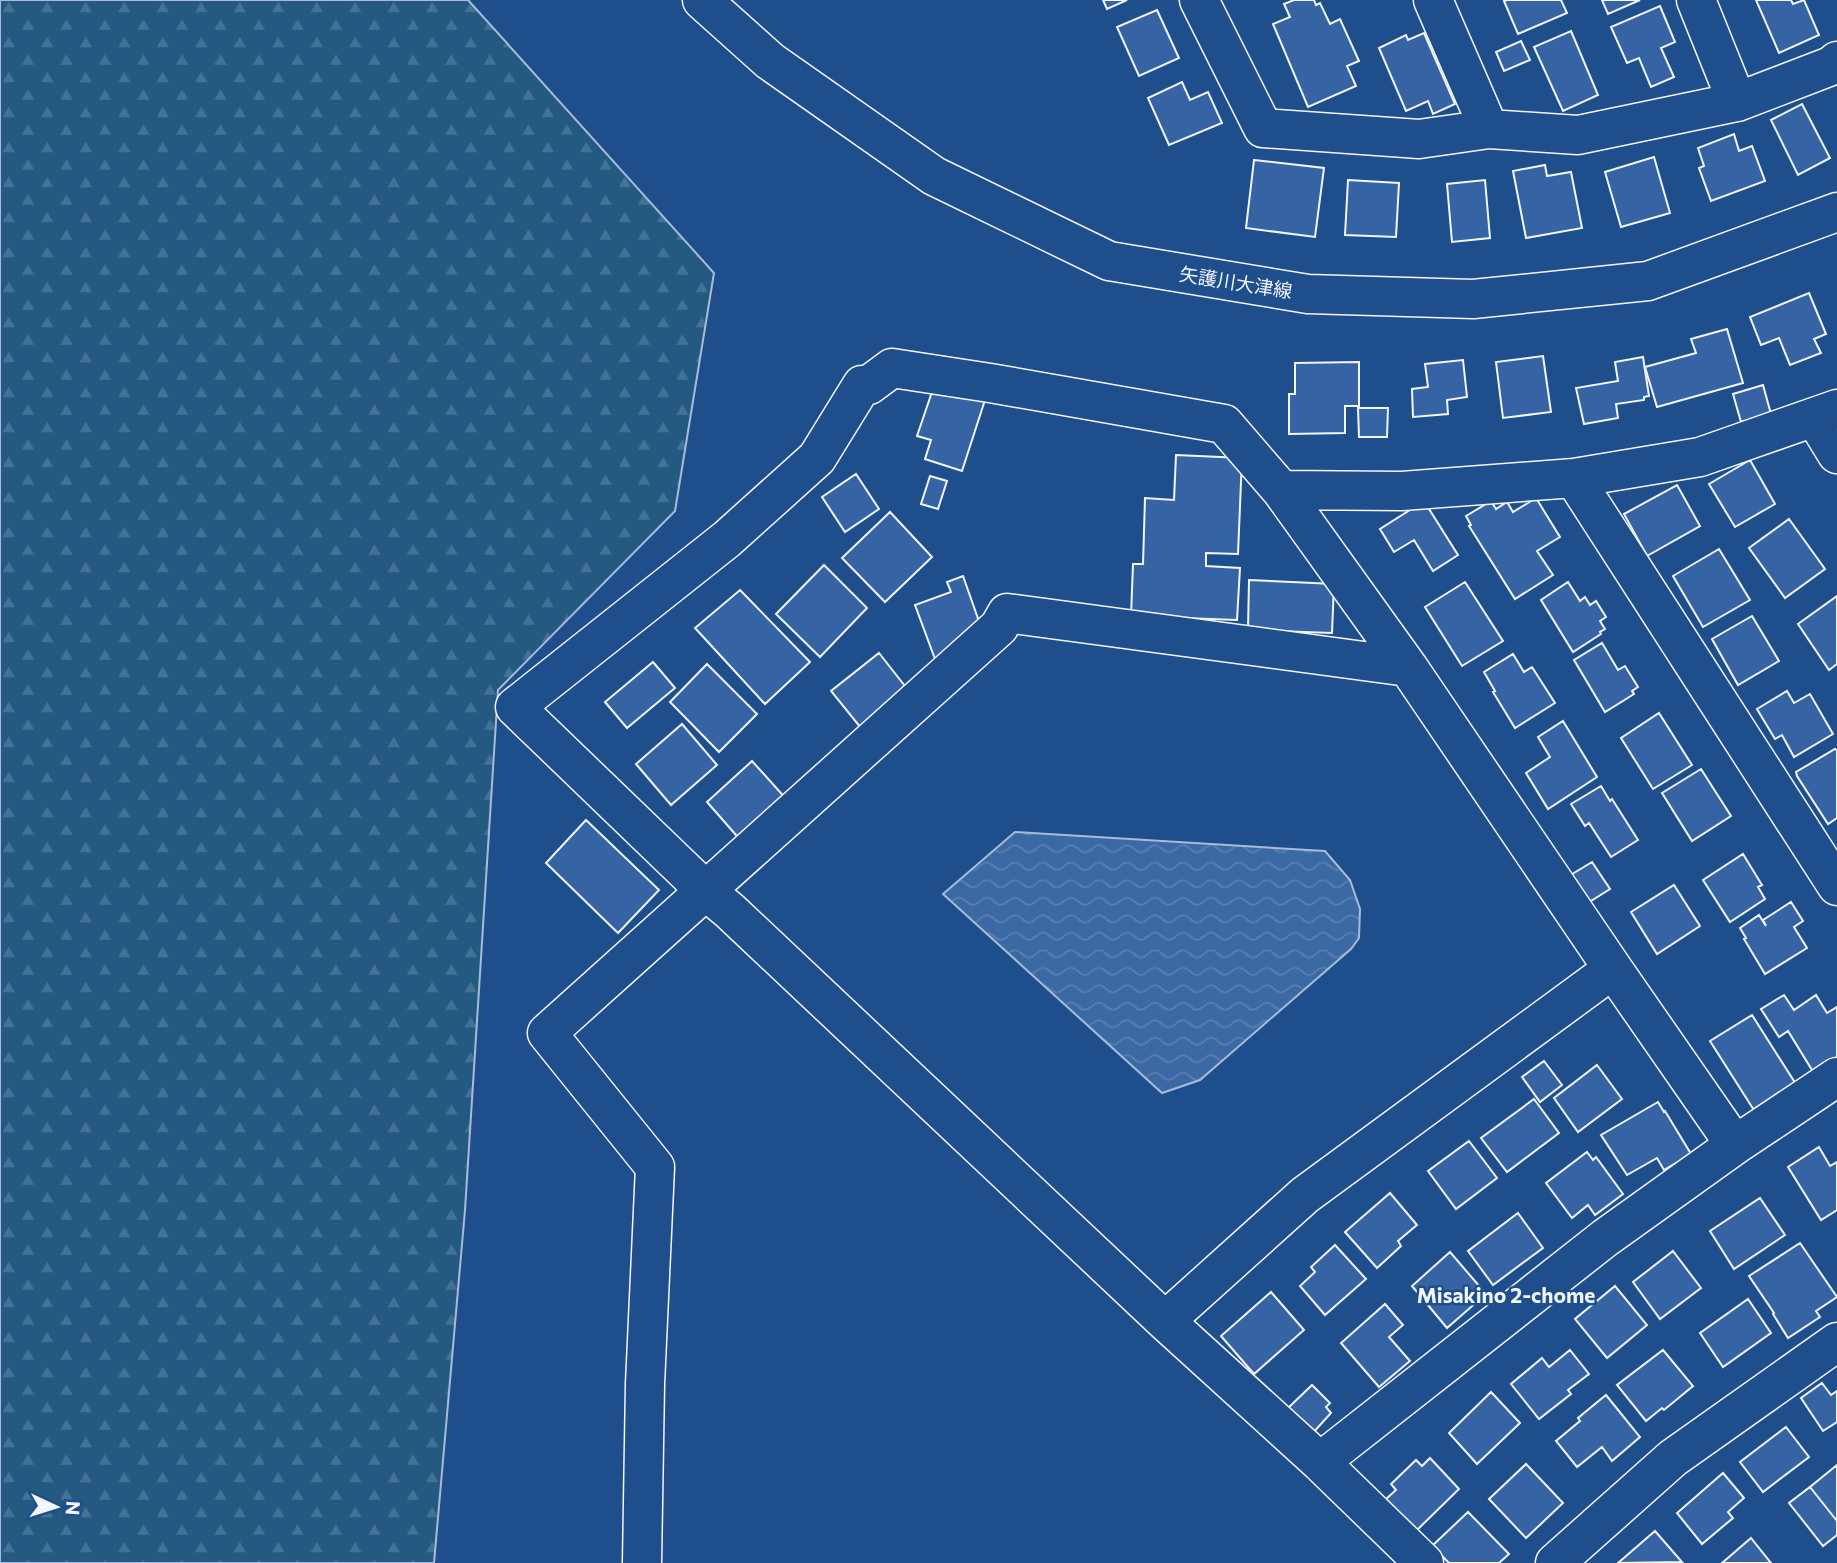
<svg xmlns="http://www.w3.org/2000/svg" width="1837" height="1563" font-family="Commissioner,'Noto Sans JP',sans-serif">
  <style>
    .forest { fill: url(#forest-firs); stroke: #a8bbd7; stroke-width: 2 }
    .water { fill: url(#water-waves); stroke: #a8bbd7; stroke-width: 2 }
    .building { fill: #3563a3; stroke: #f2f6ff; stroke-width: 2 }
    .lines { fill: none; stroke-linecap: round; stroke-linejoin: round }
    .minor-casing { stroke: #f2f6ff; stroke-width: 41 }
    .major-casing { stroke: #f2f6ff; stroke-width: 41 }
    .minor { stroke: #1f4e8c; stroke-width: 38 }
    .major { stroke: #1f4e8c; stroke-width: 38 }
    .labels { text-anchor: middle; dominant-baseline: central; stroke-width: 5; stroke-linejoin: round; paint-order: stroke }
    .street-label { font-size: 19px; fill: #f2f6ff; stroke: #1f4e8c }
    .neighbourhood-label { font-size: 21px; font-weight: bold; fill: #f2f6ff; stroke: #1f4e8c }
  </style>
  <defs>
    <pattern id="forest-firs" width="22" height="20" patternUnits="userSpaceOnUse" patternTransform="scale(1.75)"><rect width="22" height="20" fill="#245a82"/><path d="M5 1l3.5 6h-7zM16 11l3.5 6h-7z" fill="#447295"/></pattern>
    <pattern id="water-waves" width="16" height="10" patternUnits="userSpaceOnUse" patternTransform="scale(1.75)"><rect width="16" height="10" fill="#3b69a3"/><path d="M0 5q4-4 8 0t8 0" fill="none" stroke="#587fb1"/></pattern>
  </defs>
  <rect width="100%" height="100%" fill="#1f4e8c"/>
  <path class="forest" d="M 0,0 L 468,0 L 714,273 L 675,511 L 498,690 L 465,1210 L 434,1563 L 0,1563 Z"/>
  <path class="water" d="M 1015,832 L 1325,851 L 1350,880 L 1360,909 L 1359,938 L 1351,949 L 1200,1080 L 1162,1093 L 943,894 Z"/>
  <path class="building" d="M 1103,0 L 1127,0 L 1107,9 Z
    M 1294,0 L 1314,0 L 1316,5 L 1320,3 L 1330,24 L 1340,19 L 1359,61 L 1347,66 L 1356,86 L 1308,107 L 1273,24 L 1290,17 L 1284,4 Z
    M 1507,0 L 1561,0 L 1567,13 L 1518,34 L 1504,1 Z
    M 1602,0 L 1640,0 L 1608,14 Z
    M 1756,0 L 1791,0 L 1793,4 L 1804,0 L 1819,35 L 1779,53 Z
    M 1660,6 L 1675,42 L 1661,48 L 1674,77 L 1651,87 L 1639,58 L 1627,63 L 1611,27 Z
    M 1157,10 L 1179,58 L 1139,76 L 1117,27 Z
    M 1571,31 L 1598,95 L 1563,111 L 1534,47 Z
    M 1424,33 L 1455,104 L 1433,114 L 1428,101 L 1406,111 L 1379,48 L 1406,35 L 1408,40 Z
    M 1521,41 L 1530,60 L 1504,71 L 1496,52 Z
    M 1182,82 L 1190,100 L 1208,92 L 1222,123 L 1169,145 L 1148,98 Z
    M 1802,104 L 1830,158 L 1798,175 L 1771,120 Z
    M 1734,134 L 1739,151 L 1752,146 L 1765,181 L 1711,201 L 1699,168 L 1704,166 L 1698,148 Z
    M 1654,157 L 1670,213 L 1621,227 L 1605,172 Z
    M 1254,160 L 1324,168 L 1315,237 L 1246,228 Z
    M 1545,165 L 1547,176 L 1571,172 L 1582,228 L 1526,238 L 1513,171 Z
    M 1348,180 L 1399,183 L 1396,237 L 1345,235 Z
    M 1485,180 L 1490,238 L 1452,242 L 1447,184 Z
    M 1809,293 L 1826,334 L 1814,339 L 1821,353 L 1790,365 L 1779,338 L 1761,345 L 1750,317 Z
    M 1727,329 L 1743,383 L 1657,407 L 1645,367 L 1696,353 L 1691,339 Z
    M 1543,356 L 1551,412 L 1503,418 L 1496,362 Z
    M 1643,357 L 1649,396 L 1644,397 L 1644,400 L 1616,404 L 1618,418 L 1584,424 L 1576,388 L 1618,381 L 1615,362 Z
    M 1463,360 L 1467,397 L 1447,400 L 1448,414 L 1413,417 L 1412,389 L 1428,387 L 1425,364 Z
    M 1359,362 L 1359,406 L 1345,406 L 1345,433 L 1289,434 L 1289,394 L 1295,394 L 1295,363 Z
    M 935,383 L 985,400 L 962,471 L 925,459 L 931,440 L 917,436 Z
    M 1763,385 L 1771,414 L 1741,422 L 1733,394 Z
    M 1358,408 L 1388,408 L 1387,437 L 1359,437 Z
    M 1176,455 L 1242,458 L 1238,554 L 1206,553 L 1206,566 L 1240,568 L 1237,620 L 1131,616 L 1133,564 L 1143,564 L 1145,498 L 1174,500 Z
    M 1750,460 L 1775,504 L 1735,527 L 1709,484 Z
    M 856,474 L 879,509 L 845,532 L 822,497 Z
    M 930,476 L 947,481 L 938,509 L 921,504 Z
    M 1677,485 L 1700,526 L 1647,556 L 1624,514 Z
    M 1536,498 L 1560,537 L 1537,551 L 1553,575 L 1515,599 L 1469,526 L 1471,525 L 1466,516 L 1491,501 L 1496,509 L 1507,502 L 1513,512 Z
    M 1424,501 L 1458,555 L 1433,571 L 1414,540 L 1394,552 L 1380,529 Z
    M 890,512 L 932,557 L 885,602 L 842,558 Z
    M 1789,519 L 1825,569 L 1785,598 L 1749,548 Z
    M 1719,549 L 1750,600 L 1703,627 L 1673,576 Z
    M 824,565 L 867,608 L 820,657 L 776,614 Z
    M 963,576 L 981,627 L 935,659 L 915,605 L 951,592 L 947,582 Z
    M 1249,580 L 1334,584 L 1332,633 L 1248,630 Z
    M 1465,582 L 1503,641 L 1462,666 L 1425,607 Z
    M 1568,582 L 1580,601 L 1585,597 L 1590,605 L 1596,601 L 1606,617 L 1600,621 L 1605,629 L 1600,632 L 1601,634 L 1573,652 L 1541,600 Z
    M 740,590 L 810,662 L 765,704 L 695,628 Z
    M 1837,596 L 1837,664 L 1829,670 L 1798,624 Z
    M 1752,616 L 1779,661 L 1738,685 L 1712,639 Z
    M 1602,643 L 1618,670 L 1625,666 L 1638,687 L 1632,691 L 1634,694 L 1605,712 L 1574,660 Z
    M 879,653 L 912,695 L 865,733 L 831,691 Z
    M 1513,654 L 1524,672 L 1532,667 L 1555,703 L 1515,728 L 1493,692 L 1495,691 L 1484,672 Z
    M 653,662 L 675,688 L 627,728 L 605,702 Z
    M 707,664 L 757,714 L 719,752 L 670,702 Z
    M 1787,691 L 1794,703 L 1810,694 L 1833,734 L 1794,757 L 1782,735 L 1775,739 L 1757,709 Z
    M 1659,713 L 1692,765 L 1653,789 L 1621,738 Z
    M 1563,721 L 1597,777 L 1548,809 L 1526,773 L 1550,757 L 1538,737 Z
    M 682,724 L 717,765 L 671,805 L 636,764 Z
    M 1835,749 L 1837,750 L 1837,818 L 1828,824 L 1797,776 L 1796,772 Z
    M 752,761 L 788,801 L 743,843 L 707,802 Z
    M 1701,769 L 1731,816 L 1692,841 L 1662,793 Z
    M 1601,786 L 1610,801 L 1612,799 L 1638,840 L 1611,857 L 1589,823 L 1585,826 L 1571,804 Z
    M 586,820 L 659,890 L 618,933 L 546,863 Z
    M 1743,854 L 1762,885 L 1758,887 L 1765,899 L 1730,922 L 1703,880 Z
    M 1592,862 L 1610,889 L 1586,904 L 1569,876 Z
    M 1674,885 L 1700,926 L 1657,954 L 1631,912 Z
    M 1791,902 L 1803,921 L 1794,927 L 1807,948 L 1765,974 L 1744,939 L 1746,938 L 1740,928 L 1759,915 L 1766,926 L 1763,920 Z
    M 1784,995 L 1794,1010 L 1816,995 L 1827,1013 L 1837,1007 L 1837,1072 L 1820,1083 L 1788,1031 L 1779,1037 L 1761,1009 Z
    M 1752,1015 L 1799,1089 L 1757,1115 L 1710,1041 Z
    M 1544,1061 L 1562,1085 L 1540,1102 L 1522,1077 Z
    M 1597,1065 L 1622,1099 L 1578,1132 L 1554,1098 Z
    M 1534,1099 L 1559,1133 L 1507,1172 L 1481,1138 Z
    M 1658,1102 L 1664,1112 L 1665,1111 L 1691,1154 L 1664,1170 L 1657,1158 L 1627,1175 L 1601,1135 Z
    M 1469,1141 L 1497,1178 L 1456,1209 L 1428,1171 Z
    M 1819,1147 L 1830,1166 L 1837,1162 L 1837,1210 L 1821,1220 L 1788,1167 Z
    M 1587,1152 L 1593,1160 L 1596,1157 L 1623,1194 L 1595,1215 L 1588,1205 L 1572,1218 L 1546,1183 Z
    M 1390,1193 L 1417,1225 L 1398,1241 L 1401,1246 L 1377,1268 L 1345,1232 Z
    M 1760,1198 L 1785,1235 L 1734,1269 L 1710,1231 Z
    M 1518,1213 L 1543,1248 L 1493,1285 L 1468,1251 Z
    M 1800,1243 L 1837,1297 L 1816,1311 L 1820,1317 L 1788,1338 L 1773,1314 L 1774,1313 L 1749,1276 Z
    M 1335,1245 L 1366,1279 L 1325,1315 L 1300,1286 L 1315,1272 L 1311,1267 Z
    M 1673,1251 L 1701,1288 L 1660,1319 L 1633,1282 Z
    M 1450,1252 L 1486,1294 L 1447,1328 L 1412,1286 Z
    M 1615,1286 L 1647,1325 L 1607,1358 L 1575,1319 Z
    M 1271,1292 L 1304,1330 L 1254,1374 L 1221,1336 Z
    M 1748,1299 L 1771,1333 L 1723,1367 L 1700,1333 Z
    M 1385,1304 L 1403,1325 L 1389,1337 L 1410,1361 L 1379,1387 L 1341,1343 Z
    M 1570,1350 L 1589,1374 L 1568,1390 L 1571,1394 L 1539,1419 L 1511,1384 L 1542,1358 L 1549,1367 Z
    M 1663,1350 L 1693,1386 L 1664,1410 L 1662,1408 L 1646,1421 L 1617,1385 Z
    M 1822,1383 L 1831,1395 L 1837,1391 L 1837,1422 L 1823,1431 L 1801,1398 Z
    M 1312,1385 L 1330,1403 L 1326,1407 L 1331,1413 L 1311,1435 L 1286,1410 Z
    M 1491,1392 L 1520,1423 L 1477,1464 L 1449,1433 Z
    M 1606,1395 L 1640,1437 L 1612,1461 L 1602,1447 L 1577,1467 L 1556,1441 L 1580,1421 L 1578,1418 Z
    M 1786,1427 L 1809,1457 L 1763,1492 L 1740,1462 Z
    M 1430,1458 L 1459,1489 L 1416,1531 L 1386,1499 L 1396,1490 L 1391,1484 L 1416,1460 L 1422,1466 Z
    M 1526,1464 L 1563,1503 L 1526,1538 L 1489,1499 Z
    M 1837,1465 L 1837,1521 L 1810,1487 Z
    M 1723,1473 L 1744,1498 L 1728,1512 L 1733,1518 L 1702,1544 L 1677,1513 Z
    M 1810,1487 L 1837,1521 L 1837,1535 L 1823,1546 L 1789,1503 Z
    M 1468,1512 L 1509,1554 L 1499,1563 L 1449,1563 L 1432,1546 Z
    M 1655,1531 L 1682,1562 L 1618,1563 Z
    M 1751,1538 L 1771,1563 L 1722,1563 Z"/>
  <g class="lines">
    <g class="minor-casing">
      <path id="minor" d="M 1199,0 L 1263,128 L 1419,139 L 1489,129 L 1578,135 L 1737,102 L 1831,66 L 1837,61
        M 1433,0 L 1489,129
        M 1696,0 L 1737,102
        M 1815,418 L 1837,454
        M 1574,478 L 1837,886
        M 1281,490 L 1402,491 L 1574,478 L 1700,457 L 1837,409
        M 1165,1321 L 1305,1195 L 1613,969
        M 1320,1462 L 1605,1238 L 1735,1145 L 1837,1077
        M 642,1563 L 645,1384 L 655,1167 L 547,1033 L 999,627 L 1007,613 L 1408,667
        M 1424,1563 L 1320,1462 L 1165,1321 L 730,911 L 706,891 L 515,707 L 727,539 L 817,458 L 862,385 L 869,385 L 892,368 L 990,383 L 1224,424 L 1281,490 L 1408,667 L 1613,969 L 1735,1145
        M 1555,1563 L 1673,1458 L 1837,1342"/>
    </g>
    <g class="major-casing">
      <path id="major" d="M 702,0 L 770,61 L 934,176 L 1109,261 L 1308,294 L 1473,299 L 1648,281 L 1837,212"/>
    </g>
    <use href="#minor" class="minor"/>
    <use href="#major" class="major"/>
  </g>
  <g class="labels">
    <g class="street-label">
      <text transform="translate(1236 282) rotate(9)">矢護川大津線</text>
    </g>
    <g class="neighbourhood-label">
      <text x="1506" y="1294">Misakino 2-chome</text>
    </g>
  </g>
  <g transform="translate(56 1507) rotate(94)" stroke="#1f4e8c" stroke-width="5" paint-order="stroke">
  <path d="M0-5L12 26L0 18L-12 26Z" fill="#f2f6ff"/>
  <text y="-10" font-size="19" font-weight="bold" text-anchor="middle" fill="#f2f6ff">N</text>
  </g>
</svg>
